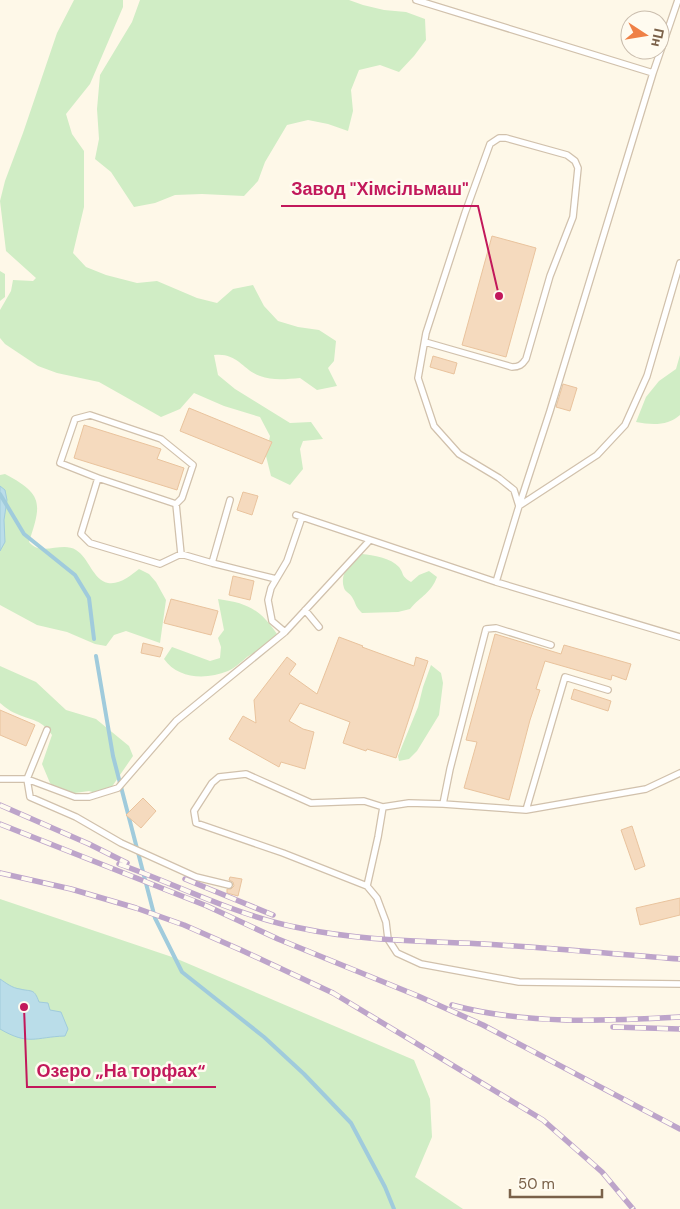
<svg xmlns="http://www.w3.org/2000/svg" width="680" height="1209" font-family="'DM Sans',sans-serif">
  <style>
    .green { fill: #d0edc5 }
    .water { fill: #badde9; stroke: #a0cbdc }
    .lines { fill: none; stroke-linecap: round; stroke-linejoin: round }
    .stream { stroke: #a0cbdc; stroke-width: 4 }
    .building { fill: #f5dabe; stroke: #e9c39d }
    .lane-casing { stroke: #d1c1ac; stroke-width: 8 }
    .lane { stroke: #fff; stroke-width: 5.5 }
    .rail-casing { stroke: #bda4ca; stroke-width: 5.5 }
    .rail { stroke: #fffbf0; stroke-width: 4; stroke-dasharray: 11; stroke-linecap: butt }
    .leader { fill: none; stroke: #c2185b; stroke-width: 2 }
    .callout-dot { fill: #c2185b; stroke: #fffbf0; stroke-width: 2 }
    .callout-label { font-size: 18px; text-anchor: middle; font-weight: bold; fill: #c2185b; stroke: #fffbf0; stroke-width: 5; stroke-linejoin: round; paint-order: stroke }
  </style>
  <rect width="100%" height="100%" fill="#fef8e8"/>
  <path class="green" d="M 74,0 L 123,0 L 123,7 L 90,84 L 66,114 L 72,134 L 84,151 L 84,207 L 73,253 L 86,267 L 106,275 L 137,283 L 157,281 L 197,298 L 217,303 L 233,289 L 253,285 L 264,306 L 278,321 L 298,327 L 319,330 L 336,341 L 334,361 L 328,368 L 337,386 L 317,390 L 300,378 C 287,379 273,381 260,376 C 243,370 237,352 214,355 L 218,375 L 235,389 L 290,423 L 311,422 L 323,439 L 303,441 L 300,449 L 303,469 L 290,485 L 271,476 L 266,456 L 270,436 L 260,417 L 224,406 L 194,393 L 180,409 L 161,417 L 99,382 L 57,373 L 38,366 L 5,344 L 0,338 L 0,310 L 11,291 L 13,280 L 33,281 L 36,278 L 6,251 L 0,201 L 5,181 L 23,133 L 57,33 Z
    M 140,0 L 349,0 L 363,5 L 384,10 L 406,12 L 425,19 L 426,40 L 414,56 L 399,72 L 380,65 L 359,70 L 351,90 L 353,111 L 348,131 L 328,124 L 308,120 L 287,125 L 265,162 L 258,181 L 244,196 L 202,194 L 175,195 L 155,203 L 134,207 L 111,172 L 95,159 L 99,139 L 97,109 L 100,75 L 132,22 Z
    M 0,271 L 5,274 L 5,297 L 0,301 Z
    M 680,355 L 680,415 C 668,426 652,425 636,422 L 646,397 L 659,381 L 676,369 Z
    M 5,474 C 43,494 42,503 29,542 C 41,557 62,541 76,550 C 89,558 93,580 108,583 C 120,585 131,575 139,569 L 149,574 L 156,582 L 166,600 L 160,643 L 126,631 L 114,635 L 106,646 L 95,644 L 67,632 L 37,625 L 0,605 L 0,475 Z
    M 362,554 C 373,555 391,558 399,567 C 405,575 400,575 411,582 L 419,575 L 429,571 L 437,577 C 431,593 421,596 410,609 L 398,612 L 362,613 C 354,605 357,605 352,597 C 350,593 345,592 344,588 C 339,573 351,562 362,554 Z
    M 218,599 C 247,603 260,609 277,634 L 276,644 C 266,648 256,651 247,657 C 241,662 235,668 228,671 C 206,680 178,679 164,659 L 172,647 L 210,661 L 220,658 L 221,647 L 218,638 L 224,630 Z
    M 431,665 L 441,673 L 443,683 L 439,715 L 417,751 L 409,759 L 399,761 L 398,756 L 418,707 L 423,687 Z
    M 0,666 L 36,682 L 66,710 L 96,719 L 129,746 L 133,756 L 109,791 L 99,794 L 89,791 L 68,794 L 58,790 L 50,783 L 42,764 L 52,735 C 41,719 33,721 17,714 C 11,712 5,707 0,703 Z
    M 0,899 L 175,958 L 414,1060 L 430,1099 L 432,1137 L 415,1177 L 463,1209 L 0,1209 Z"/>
  <path class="water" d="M 0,486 L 5,490 L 7,500 L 4,520 L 5,542 L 0,551 Z
    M 0,979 C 6,983 12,988 20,989 C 32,992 34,988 39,1002 L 48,1003 L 50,1010 L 61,1012 L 68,1029 L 65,1036 C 35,1037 29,1046 0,1029 Z"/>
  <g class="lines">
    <path class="stream" d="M 0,494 L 24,534 L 75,575 L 89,598 L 94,639
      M 96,656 L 113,756 L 155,918 L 182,972 L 264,1037 L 304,1074 L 351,1123 L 385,1187 L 394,1209"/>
  </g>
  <path class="building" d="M 492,236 L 536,248 L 506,357 L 462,345 Z
    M 433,356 L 457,363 L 454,374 L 430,367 Z
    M 563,384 L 577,388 L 570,411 L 556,407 Z
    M 189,408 L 272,442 L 262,464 L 180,431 Z
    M 84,425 L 161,449 L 157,459 L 184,468 L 177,490 L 74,458 Z
    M 243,492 L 258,496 L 252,515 L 237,510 Z
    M 233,576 L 254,581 L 250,600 L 229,595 Z
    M 171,599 L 218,611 L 211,635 L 164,623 Z
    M 495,634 L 561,654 L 564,645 L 631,664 L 626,680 L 612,675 L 611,680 L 545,661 L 536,689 L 540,690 L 530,720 L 509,800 L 464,788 L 477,742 L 466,740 Z
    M 339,637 L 363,646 L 362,647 L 414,666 L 416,657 L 428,661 L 396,758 L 367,749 L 366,751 L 343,743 L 350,722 L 300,703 L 289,721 L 303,729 L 314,732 L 305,769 L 281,762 L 279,767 L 229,739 L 243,716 L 256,723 L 254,700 L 287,657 L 296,664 L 289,674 L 317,694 Z
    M 143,643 L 163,648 L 160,657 L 141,653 Z
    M 574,689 L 611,701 L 608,711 L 571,699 Z
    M 0,710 L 35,725 L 26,746 L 0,735 Z
    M 143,798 L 156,811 L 141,828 L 126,815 Z
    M 632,826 L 645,866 L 635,870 L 621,830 Z
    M 230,877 L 242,879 L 238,896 L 227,893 L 227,889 L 231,889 L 234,886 L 233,882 L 229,880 Z
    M 680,898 L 680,915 L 640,925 L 636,908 Z"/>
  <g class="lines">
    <g class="lane-casing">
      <path id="lane" d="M 416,0 L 653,73 L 550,411 L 519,506
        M 653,73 L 678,0
        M 680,263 L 647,376 L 625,425 L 597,455 L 519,506 L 496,582 L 680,637
        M 425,342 L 512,367 C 519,367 522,365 526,359 L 550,276 L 573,217 L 578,168 L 575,161 L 567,155 L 506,138 L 499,138 L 490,144 L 465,213 L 426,333 L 418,378 L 434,426 L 459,454 L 499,478 L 514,490 L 519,506
        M 98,478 L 60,463 L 75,419 L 90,415 L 161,439 L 193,465 L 182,498 L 176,504
        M 230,500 L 212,563 L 276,579
        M 296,515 L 496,582
        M 181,554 L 176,504 L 98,478 L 81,534 L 90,543 L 160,564 L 181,554 L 212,563
        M 305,610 L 319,627
        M 285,632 L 272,621 L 268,600 L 271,588 L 287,561 L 302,517
        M 47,730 L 27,779 L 75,797 L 89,797 L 118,788 L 176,721 L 285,632 L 370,540
        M 680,773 L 646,789 L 526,810 L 443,804 L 409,803 L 383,807 L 378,837 L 367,886 L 377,898 L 386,922 L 388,939 L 397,953 L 421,964 L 519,982 L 680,984
        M 0,779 L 27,779 L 30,797 L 76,817 L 121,843 L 196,877 L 229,885
        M 443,804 L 450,769 L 486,629 L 496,628 L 551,645
        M 526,810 L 565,677 L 608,690
        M 367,886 L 283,853 L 196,823 L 194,811 L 212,783 L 219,777 L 246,774 L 311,803 L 364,801 L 383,807"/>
    </g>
    <use href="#lane" class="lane"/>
    <g class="rail-casing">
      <path id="rail" d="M 0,805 L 89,844 L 127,863
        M 0,824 L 207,906 L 278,939 L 418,996 L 483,1025 L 680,1129
        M 119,864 C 178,885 237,916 300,928 C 360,941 423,941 484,944 C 549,948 615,954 680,959
        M 0,873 L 71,889 L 136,908 L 184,925 L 241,950 L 333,993 L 543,1120 L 602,1172 L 633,1209
        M 185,879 L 273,915
        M 452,1005 C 526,1025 604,1021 680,1017
        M 613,1027 L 680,1029"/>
    </g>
    <use href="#rail" class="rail"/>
  </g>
  <path class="leader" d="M499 296L478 206H281M24 1007L27 1087H216"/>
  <g class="callout-dot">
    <circle cx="499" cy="296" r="5"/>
    <circle cx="24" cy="1007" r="5"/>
  </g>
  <g class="callout-label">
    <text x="380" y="195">Завод "Хімсільмаш"</text>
    <text x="121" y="1077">Озеро „На торфах“</text>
  </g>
  <g transform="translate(645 35) rotate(102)"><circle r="24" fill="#fffbf0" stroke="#cabdad"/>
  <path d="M0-4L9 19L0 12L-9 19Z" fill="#ef8046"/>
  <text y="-8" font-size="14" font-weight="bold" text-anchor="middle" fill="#7a6149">Пн</text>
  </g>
  <path d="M510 1189v8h92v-8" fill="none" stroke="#7a6149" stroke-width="2.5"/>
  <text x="518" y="1189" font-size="15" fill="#7a6149" stroke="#fffbf0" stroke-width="4" paint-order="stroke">50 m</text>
</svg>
